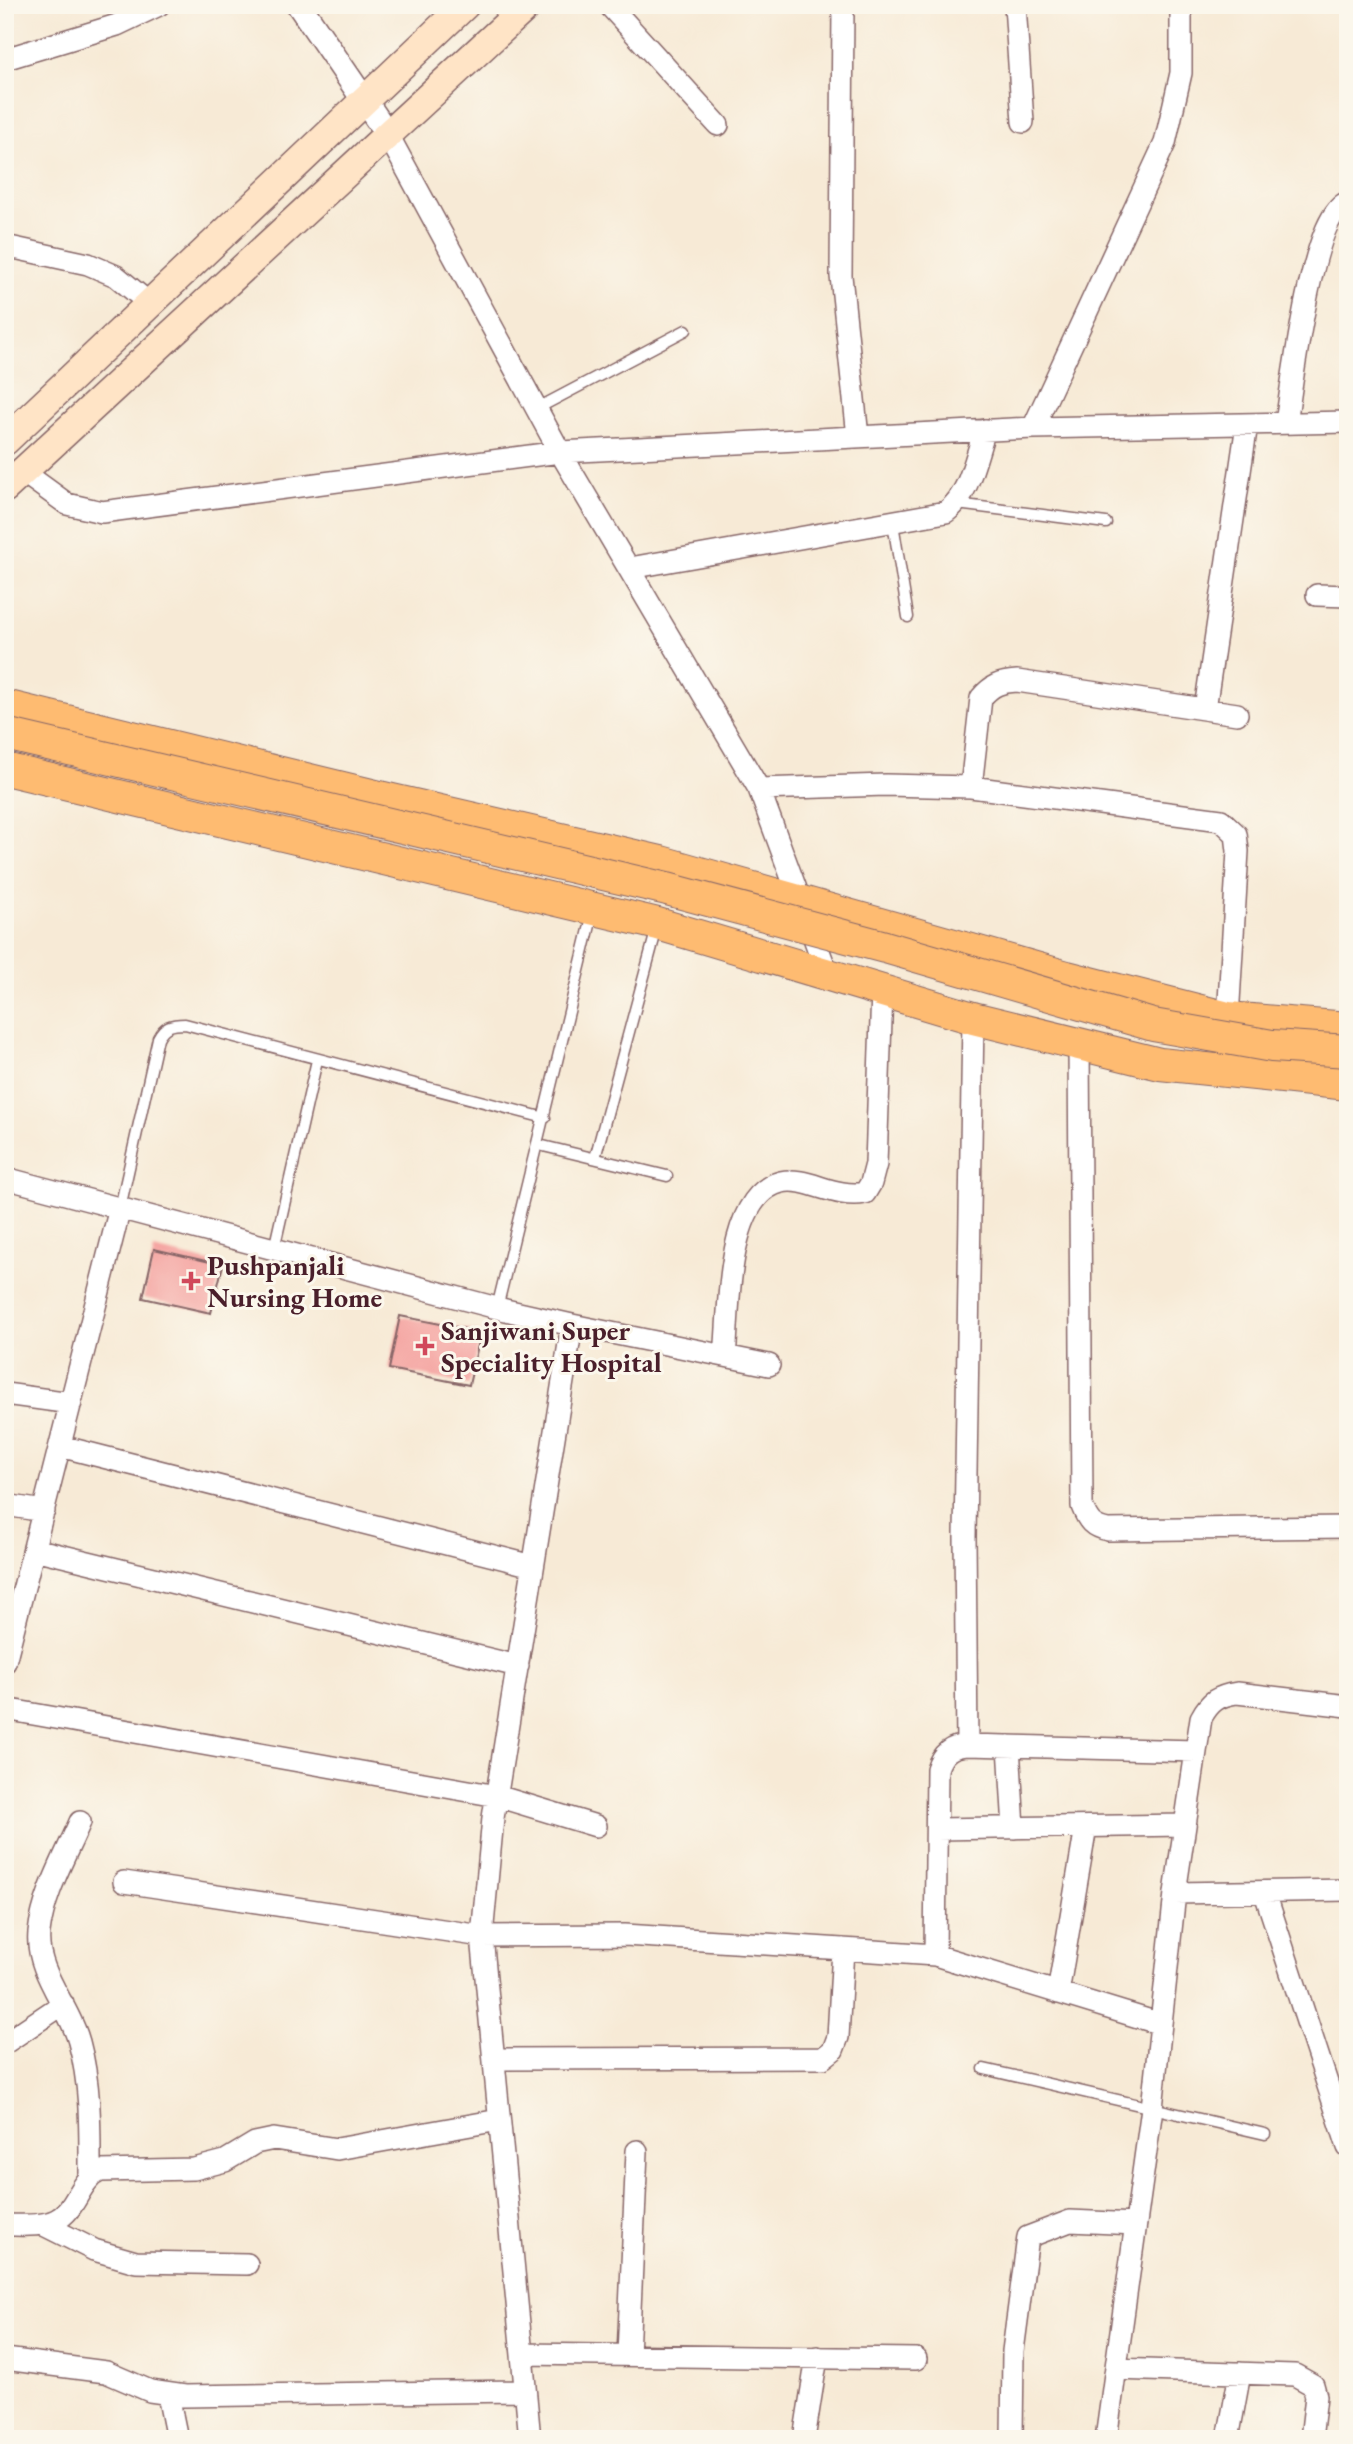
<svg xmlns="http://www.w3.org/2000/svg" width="1353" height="2444" font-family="'EB Garamond',serif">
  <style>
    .building { fill: #f49e9b }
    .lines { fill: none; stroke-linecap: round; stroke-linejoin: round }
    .service-casing { stroke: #876667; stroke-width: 13 }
    .minor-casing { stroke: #876667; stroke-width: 24 }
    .tertiary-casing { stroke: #876667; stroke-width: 27 }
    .secondary-casing { stroke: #876667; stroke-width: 31 }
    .primary-casing { stroke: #876667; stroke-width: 34 }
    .service { stroke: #fff; stroke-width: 10 }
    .minor { stroke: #fff; stroke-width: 21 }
    .tertiary { stroke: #fff; stroke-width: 24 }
    .secondary { stroke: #ffe4c6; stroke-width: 28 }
    .primary { stroke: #febb71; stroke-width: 32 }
    .primary-bridge-casing { stroke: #876667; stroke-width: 34; stroke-linecap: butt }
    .primary-bridge { stroke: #febb71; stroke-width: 32 }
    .poi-dot { fill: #d1495b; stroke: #fbf7ec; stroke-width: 2.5 }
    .labels { text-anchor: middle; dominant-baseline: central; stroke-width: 6; stroke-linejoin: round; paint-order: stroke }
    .poi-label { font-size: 28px; font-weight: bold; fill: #4a1f2b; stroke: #fbf7ec; text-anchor: start }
  </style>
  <rect width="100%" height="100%" fill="#fbf7ec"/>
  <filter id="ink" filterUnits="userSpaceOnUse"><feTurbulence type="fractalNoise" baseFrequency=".0143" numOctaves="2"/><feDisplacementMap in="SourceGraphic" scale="14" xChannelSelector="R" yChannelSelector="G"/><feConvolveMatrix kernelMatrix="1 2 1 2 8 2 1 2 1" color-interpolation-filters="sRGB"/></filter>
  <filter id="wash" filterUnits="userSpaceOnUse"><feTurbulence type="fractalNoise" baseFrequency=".00686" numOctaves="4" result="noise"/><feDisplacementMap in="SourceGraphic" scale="28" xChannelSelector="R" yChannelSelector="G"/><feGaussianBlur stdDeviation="1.57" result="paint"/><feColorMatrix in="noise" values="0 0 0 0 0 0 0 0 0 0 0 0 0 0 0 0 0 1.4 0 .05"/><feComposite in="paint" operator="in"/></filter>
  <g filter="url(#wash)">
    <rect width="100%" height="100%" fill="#f7ead6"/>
    <g id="blocks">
      <path class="building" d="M 154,1249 L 223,1265 L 211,1313 L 143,1298 Z
        M 400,1316 L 481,1332 L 469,1385 L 389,1369 Z"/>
    </g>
  </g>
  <g filter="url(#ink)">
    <use href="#blocks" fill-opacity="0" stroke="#876667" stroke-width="2"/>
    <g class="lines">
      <g class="service-casing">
        <path id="service" d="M 536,409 L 686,330
          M 957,504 L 1106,523
          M 893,523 L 908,617
          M 539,1145 L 667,1176
          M 595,1158 L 657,928
          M 120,1208 L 158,1038 C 164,1026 171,1024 185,1024 L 545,1118
          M 274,1249 L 317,1060
          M 497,1308 L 593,913
          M 984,2069 L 1265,2134"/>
      </g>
      <g class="minor-casing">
        <path id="minor" d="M 609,5 L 718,125
          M 843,5 L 841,276 L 858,437
          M 1015,5 L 1023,122
          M 5,59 L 117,25 L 159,5
          M 388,135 L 560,452 L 759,789 L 827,973
          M 5,246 L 88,264 L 116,276 L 150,304
          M 1286,423 C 1292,385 1312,212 1348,202
          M 1033,428 L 1165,143 L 1181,73 L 1181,5
          M 23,472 L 67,504 L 102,512 L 560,452 L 1033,428 L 1348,422
          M 630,568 L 946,512 C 970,494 975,458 985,430
          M 1317,595 L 1348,596
          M 1205,709 L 1247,424
          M 971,787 L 981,698 C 992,685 1000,682 1017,681 L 1237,714
          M 759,789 L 886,785 L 971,787 L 1221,820 L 1236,834 L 1238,851 L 1228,1018
          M 1079,1043 L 1082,1506 C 1088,1521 1092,1527 1108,1530 L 1348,1527
          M 5,1178 L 497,1308 L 572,1325 L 493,1818 L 482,1936 L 530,2439
          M 572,1325 L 769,1365
          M 725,1356 C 730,1310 725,1196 781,1182 C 807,1176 834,1199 865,1193 L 871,1183 L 876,1164 L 882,991
          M 5,1394 L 71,1403
          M 60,1446 L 533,1566
          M 5,1505 L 44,1511
          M 34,1549 L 518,1666
          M 5,1662 L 120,1208
          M 5,1709 L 497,1796 L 596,1826
          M 967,1745 L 965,1537 L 973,1018
          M 1009,1746 L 1014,1828
          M 80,1822 C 65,1857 43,1895 39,1933 C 35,1971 70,2007 79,2042 C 91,2086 90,2130 90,2175
          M 937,1829 L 1185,1825
          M 124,1882 L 482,1936 L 625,1935 L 935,1955 L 1161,2024
          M 1175,1893 L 1201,1718 C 1210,1701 1218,1696 1237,1693 L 1348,1706
          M 1265,1893 L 1348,2147
          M 935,1955 L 937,1769 C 942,1753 951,1746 967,1745 L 1196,1751
          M 1058,1993 L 1086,1827
          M 5,2043 L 63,2004
          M 494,2059 L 823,2058 L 833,2050 L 838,2037 L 843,1949
          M 42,2224 L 94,2250 L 136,2262 L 247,2264
          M 5,2225 C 21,2225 41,2227 56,2220 C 77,2210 79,2180 100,2171 L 194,2169 L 225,2161 L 255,2143 L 274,2139 L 337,2149 L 499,2120
          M 522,2354 L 916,2359
          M 628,2355 L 637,2151
          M 5,2359 L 106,2372 L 150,2391 L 185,2396 L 525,2391
          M 1116,2369 L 1295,2375 L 1313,2385 L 1316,2396 L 1311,2439
          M 168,2395 L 177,2439
          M 804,2439 L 817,2357
          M 1012,2439 L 1013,2351 L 1028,2237 L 1070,2221 L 1136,2224
          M 1106,2439 L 1152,2108 L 1175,1893 L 1348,1890
          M 1228,2439 L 1240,2373"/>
      </g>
      <g class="tertiary-casing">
        <path id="tertiary" d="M 299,5 L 388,135"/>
      </g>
      <g class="secondary-casing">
        <path id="secondary" d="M 5,441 L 465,5
          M 5,488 L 528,5"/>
      </g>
      <g class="primary-casing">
        <path id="primary" d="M 5,706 L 388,799 L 661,862 L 1067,977 L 1228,1018 L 1348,1028
          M 5,769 L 658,924 L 973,1018 L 1160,1064 L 1348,1084"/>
      </g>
      <use href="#service" class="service"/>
      <use href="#minor" class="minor"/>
      <use href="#tertiary" class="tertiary"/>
      <use href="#secondary" class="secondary"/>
      <use href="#primary" class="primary"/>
      <g class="primary-bridge-casing">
        <path id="primary-bridge" d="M 5,734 L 667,889 L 885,947 L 1153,1025 L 1272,1046 L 1348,1051"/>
      </g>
      <use href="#primary-bridge" class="primary-bridge"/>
    </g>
  </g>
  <g class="poi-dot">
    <path d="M187.5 1270.5h7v7h7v7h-7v7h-7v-7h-7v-7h7z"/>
    <path d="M421.5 1335.5h7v7h7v7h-7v7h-7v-7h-7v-7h7z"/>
  </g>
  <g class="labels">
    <g class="poi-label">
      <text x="207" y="1265">Pushpanjali<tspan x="207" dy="32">Nursing Home</tspan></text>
      <text x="441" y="1330">Sanjiwani Super<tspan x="441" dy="32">Speciality Hospital</tspan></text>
    </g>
  </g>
  <rect width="1353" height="2444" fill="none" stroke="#fbf7ec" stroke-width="28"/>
</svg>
